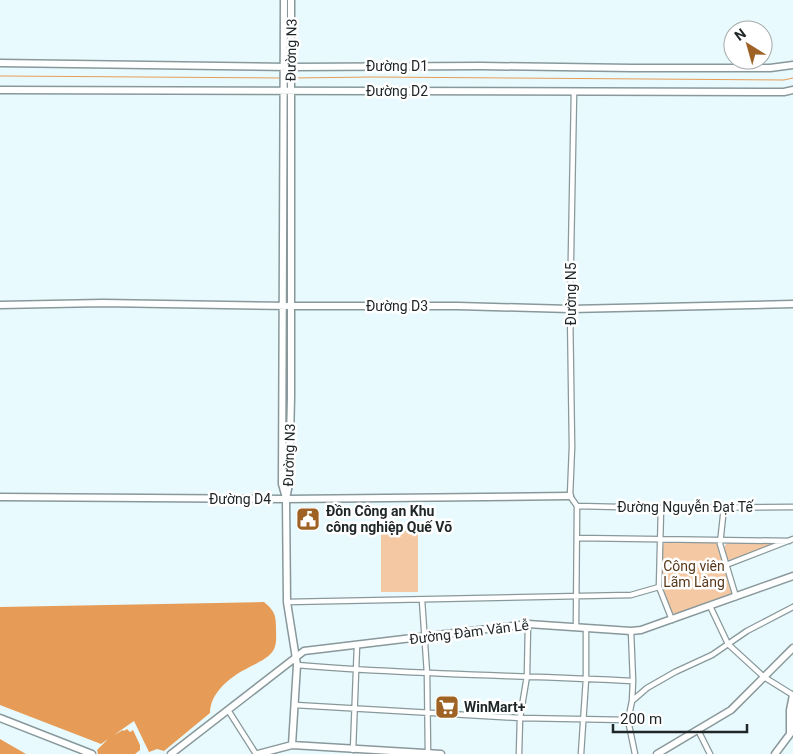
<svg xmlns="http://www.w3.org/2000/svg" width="793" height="754" font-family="Roboto,sans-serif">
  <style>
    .green { fill: #f4c8a2 }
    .water { fill: #e69c56 }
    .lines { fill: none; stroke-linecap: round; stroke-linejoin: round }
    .stream { stroke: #e69c56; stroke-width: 1 }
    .street-casing { stroke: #88989b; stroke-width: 7 }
    .secondary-casing { stroke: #88989b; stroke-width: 9 }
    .street { stroke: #fff; stroke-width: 4.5 }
    .secondary { stroke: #fff; stroke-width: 6 }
    .labels { text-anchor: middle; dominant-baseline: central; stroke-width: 5; stroke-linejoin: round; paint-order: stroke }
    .street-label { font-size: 14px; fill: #202728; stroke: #fff }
    .poi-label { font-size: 14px; font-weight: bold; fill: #202728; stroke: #fff; text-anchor: start }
    .park-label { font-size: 14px; fill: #57381b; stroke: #fff }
  </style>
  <rect width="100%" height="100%" fill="#e8fafd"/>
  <path class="green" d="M 381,531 L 418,531 L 418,592 L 381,592 Z
    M 666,541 L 716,542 L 733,589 L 732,594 L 678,614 L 672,613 L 662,586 L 662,547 Z
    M 731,542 L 769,543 L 770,546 L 730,560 L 727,559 L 723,549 L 726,544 Z"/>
  <path class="water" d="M 264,602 C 275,611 276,616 276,629 C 276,636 277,643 274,649 C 269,659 256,663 246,669 C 230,677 210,693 210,713 L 164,751 L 157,749 L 149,752 L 134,721 L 114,735 L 123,730 L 124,731 L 127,729 L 130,732 L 133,730 L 140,745 L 140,750 L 135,754 L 98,754 L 97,750 L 108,739 L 101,744 L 0,705 L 0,607 Z
    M 0,739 L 26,754 L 0,754 Z"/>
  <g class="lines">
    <path class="stream" d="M 0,76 L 282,78
      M 293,78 L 373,77 L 784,80 L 793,78"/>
    <g class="street-casing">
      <path id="street" d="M 574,92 L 570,309 L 572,447 L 570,496 L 577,506 L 576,627
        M 577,506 L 661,508 L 793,507
        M 724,507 L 720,544 L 736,597
        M 661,508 L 659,587 L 672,620
        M 577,538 L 789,541
        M 726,565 L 793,539
        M 422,600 L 427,673 L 428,754
        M 287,602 L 631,595 L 659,587
        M 710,606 L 728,644 L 764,677 L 793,695
        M 631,631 L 633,681 L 632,701 L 628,720 L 635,754
        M 297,665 C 408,675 521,675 633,681
        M 632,701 L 647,688 L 675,672 L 712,655 L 747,631 L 793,607
        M 295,705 L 520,718 L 628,720
        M 228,710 L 256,754
        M 698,730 L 710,754
        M 353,750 L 357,645
        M 519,754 L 520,718 L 527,676 L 528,624
        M 581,754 L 586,679 L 586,628"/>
    </g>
    <g class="secondary-casing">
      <path id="secondary" d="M 284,0 L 282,484 L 286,498
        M 291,0 L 291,397 L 289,484 L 286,499 L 287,602 L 297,665 L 292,745
        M 0,63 L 290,67 L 481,66 L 632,68 L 770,68 L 793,65
        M 0,90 L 784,92 L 793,90
        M 0,305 L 103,303 L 291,306 L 458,306 L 570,309 L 793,304
        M 0,497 L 286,499 L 570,496
        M 0,718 L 92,754
        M 171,754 L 304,651 L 528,624 L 631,631 L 641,630 L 793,576
        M 258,754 L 292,745 L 441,754
        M 657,754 L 731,710 L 793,648
        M 775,754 L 790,734 L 790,710 L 793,695"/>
    </g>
    <use href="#street" class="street"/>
    <use href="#secondary" class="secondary"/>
  </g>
  <defs>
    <g id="civic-square" transform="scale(1.25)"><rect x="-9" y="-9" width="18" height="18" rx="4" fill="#9e6224" stroke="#fff"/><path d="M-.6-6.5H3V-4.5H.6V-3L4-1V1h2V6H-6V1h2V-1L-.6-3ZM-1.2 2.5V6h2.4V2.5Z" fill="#fff"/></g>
    <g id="supermarket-square" transform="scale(1.25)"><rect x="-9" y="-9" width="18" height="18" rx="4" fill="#9e6224" stroke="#fff"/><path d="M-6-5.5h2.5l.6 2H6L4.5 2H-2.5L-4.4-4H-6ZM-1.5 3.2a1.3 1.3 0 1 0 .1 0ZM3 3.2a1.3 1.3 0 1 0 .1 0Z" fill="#fff"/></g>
  </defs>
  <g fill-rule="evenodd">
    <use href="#civic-square" x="308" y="519"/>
    <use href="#supermarket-square" x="447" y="707"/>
  </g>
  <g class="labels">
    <g class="street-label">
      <text transform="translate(291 50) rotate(-89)">Đường N3</text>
      <text x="397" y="66">Đường D1</text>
      <text x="397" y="91">Đường D2</text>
      <text transform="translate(571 294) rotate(-90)">Đường N5</text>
      <text x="397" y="306">Đường D3</text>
      <text transform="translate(289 455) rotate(-88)">Đường N3</text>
      <text x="240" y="499">Đường D4</text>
      <text x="685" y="507">Đường Nguyễn Đạt Tế</text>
      <text transform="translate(469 632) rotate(-7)">Đường Đàm Văn Lễ</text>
    </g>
    <g class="poi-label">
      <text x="326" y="511">Đồn Công an Khu<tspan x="326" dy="16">công nghiệp Quế Võ</tspan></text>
      <text x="464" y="707">WinMart+</text>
    </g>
    <g class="park-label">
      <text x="694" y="566">Công viên<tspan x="694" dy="16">Lãm Làng</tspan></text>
    </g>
  </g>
  <g transform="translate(748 45) rotate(323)"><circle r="24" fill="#ffffff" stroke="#a6a9a9"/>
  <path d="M0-4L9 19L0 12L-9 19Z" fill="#9e6224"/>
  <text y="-8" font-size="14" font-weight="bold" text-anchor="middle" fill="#202728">N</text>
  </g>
  <path d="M613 724v8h134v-8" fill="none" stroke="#202728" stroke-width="2.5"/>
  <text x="620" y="724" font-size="15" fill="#202728" stroke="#ffffff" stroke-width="4" paint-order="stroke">200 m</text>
</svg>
